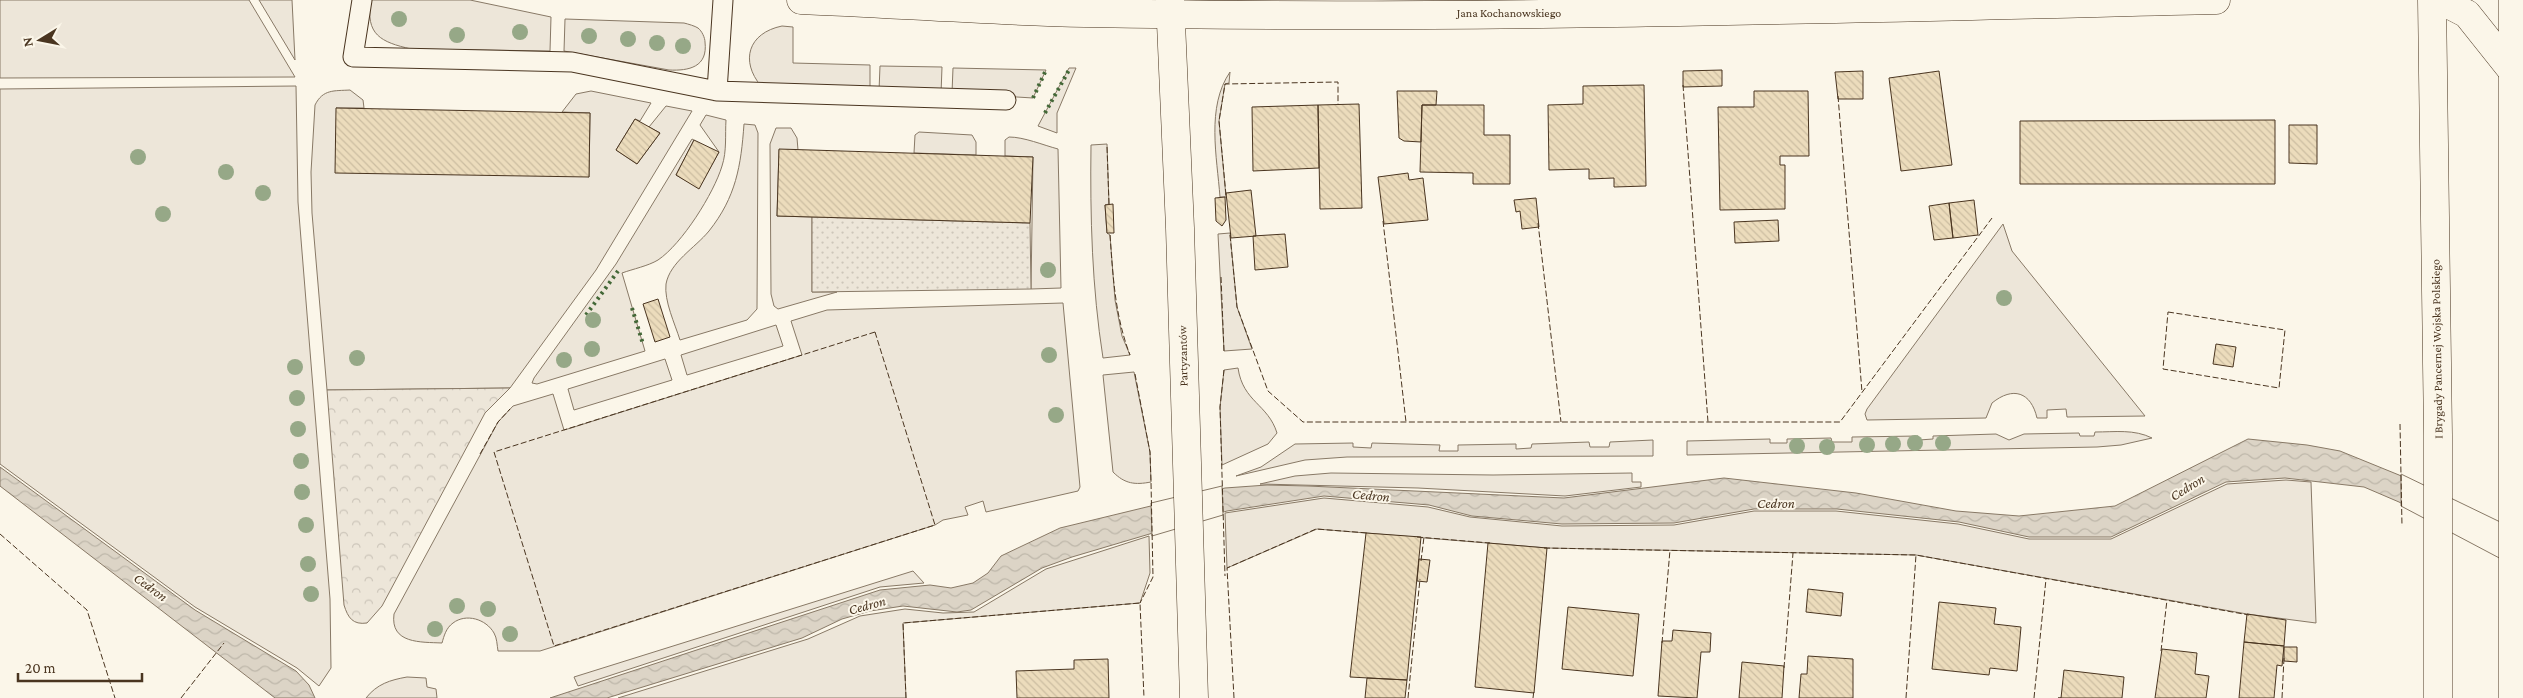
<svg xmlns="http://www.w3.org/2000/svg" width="2523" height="698" font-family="'Crimson Pro',serif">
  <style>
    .grass { fill: #ede6d9; stroke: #887966 }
    .park { fill: url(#park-crowns); stroke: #887966 }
    .garden { fill: url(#garden-dots); stroke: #887966 }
    .water { fill: url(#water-waves); stroke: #887966 }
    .pier { fill: #fbf6e9; stroke: #887966 }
    .building { fill: url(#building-back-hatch); stroke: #4a3520 }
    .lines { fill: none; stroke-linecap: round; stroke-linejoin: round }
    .lane-casing { stroke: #4a3520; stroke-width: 21 }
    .street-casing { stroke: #4a3520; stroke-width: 29 }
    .secondary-casing { stroke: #4a3520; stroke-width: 29 }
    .primary-casing { stroke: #4a3520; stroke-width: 29 }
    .lane { stroke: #fbf6e9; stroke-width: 19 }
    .street { stroke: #fbf6e9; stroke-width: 28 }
    .secondary { stroke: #fbf6e9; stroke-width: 28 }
    .primary { stroke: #fbf6e9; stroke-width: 28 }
    .hedge { stroke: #436837; stroke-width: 4; stroke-dasharray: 2.5 4; stroke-linecap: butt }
    .fence { stroke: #4a3520; stroke-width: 1; stroke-dasharray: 6 2.5; stroke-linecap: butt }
    .tree { fill: #96a887 }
    .labels { text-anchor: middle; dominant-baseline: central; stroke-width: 4; stroke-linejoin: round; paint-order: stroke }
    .street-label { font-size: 12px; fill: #4a3520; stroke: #fbf6e9 }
    .water-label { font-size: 14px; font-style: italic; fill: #4a3520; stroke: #fbf6e9 }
  </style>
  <defs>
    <pattern id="park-crowns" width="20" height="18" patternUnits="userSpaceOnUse" patternTransform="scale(1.25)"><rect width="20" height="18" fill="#ede6d9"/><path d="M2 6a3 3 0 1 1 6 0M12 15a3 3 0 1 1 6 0" fill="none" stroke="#cdc6ba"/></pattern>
    <pattern id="garden-dots" width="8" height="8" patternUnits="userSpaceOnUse" patternTransform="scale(1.25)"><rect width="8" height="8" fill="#ede6d9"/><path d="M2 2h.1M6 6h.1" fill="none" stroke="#cdc6ba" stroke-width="1.8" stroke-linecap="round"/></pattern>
    <pattern id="water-waves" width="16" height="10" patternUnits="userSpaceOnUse" patternTransform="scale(1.25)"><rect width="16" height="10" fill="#dcd4c6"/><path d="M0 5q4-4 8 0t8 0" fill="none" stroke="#beb7aa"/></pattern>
    <pattern id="building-back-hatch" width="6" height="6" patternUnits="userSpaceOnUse" patternTransform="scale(1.25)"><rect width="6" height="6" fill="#ecdcbc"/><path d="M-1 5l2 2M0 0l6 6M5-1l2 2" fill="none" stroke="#ccbda1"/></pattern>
  </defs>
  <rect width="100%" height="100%" fill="#fbf6e9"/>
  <path class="grass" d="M 0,0 L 249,0 L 295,77 L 0,78 Z
    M 259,0 L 292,0 L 295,60 Z
    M 371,0 L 470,0 L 551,17 L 550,51 L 411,49 C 381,42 365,35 371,0 Z
    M 565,19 L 684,23 C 688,24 695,26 698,28 C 702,31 705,38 705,42 C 708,67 689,71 669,70 L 564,51 Z
    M 782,26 L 793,27 L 793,63 L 870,65 L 870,91 L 761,86 C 740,61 748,33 782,26 Z
    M 880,66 L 942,67 L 941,94 L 879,91 Z
    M 953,68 L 1046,70 L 1033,98 L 952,93 Z
    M 1069,68 L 1076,68 L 1057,113 L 1057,133 L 1038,126 Z
    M 1230,72 L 1229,83 L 1225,84 L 1219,121 L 1226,197 L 1220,197 C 1217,157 1206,107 1230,72 Z
    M 296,86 L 298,202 L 330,599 L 331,668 L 319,686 L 297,668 L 195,607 L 0,464 L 0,89 Z
    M 350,90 L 363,100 L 364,108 L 336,108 L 589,177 L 590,113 L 562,112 L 576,94 L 591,91 L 651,103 L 640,121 L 635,119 L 616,150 L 637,164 L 660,133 L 649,127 L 666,106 L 692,111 L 596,270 L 510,388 L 327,390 L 312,213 L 311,172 L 315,105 C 323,89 334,91 350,90 Z
    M 706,115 L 726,120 C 725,135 727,151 722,166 C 714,193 682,244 658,260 C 648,266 633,269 622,273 L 645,351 L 537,384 L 532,383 L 534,378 L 616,264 L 692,139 L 694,140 L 676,175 L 699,188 L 719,152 L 700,125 Z
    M 744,124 L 755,125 L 758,133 L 757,309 L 747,320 L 680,340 C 675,324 664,301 666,284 C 670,262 695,248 709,231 C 736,197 741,166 744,124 Z
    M 776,128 L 791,128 L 797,138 L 798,150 L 779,150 L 777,216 L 812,217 L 812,292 L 837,292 L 778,309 L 774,306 L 771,294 L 770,144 Z
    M 919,132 L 972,135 L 976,142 L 976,155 L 914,153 L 915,135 Z
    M 1009,137 C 1024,137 1043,145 1058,149 L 1061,288 L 1031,289 L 1033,157 L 1005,156 L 1005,140 Z
    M 1107,144 L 1109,204 L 1105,205 L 1107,233 L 1110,235 L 1115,300 L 1122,336 L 1130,355 L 1103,358 C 1092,288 1090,217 1091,145 Z
    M 2003,224 L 2012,251 L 2145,416 L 2067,417 L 2066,409 L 2047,410 L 2047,418 L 2037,418 C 2031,392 2013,386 1992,403 L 1986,418 L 1867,420 L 1865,414 L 1867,409 Z
    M 1230,233 L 1237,307 L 1252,349 L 1224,351 L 1218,234 Z
    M 1063,303 L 1080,487 L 1078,491 L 986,512 L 983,501 L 965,507 L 968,515 L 943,520 L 935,525 L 540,651 L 498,651 C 497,645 497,638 494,633 C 486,619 466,613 453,623 C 446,628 444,636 442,643 C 421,642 390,644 394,614 L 498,422 L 513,406 L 553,394 L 564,430 L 571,428 L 802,355 L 791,321 L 827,310 Z
    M 776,325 L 783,346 L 687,375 L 681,355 Z
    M 665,359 L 672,380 L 574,410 L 568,389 Z
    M 1238,368 C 1243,402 1268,404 1277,433 L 1268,444 L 1222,465 L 1220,407 L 1224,370 Z
    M 1134,372 L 1150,452 L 1151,482 C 1135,485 1125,484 1113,472 L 1103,375 Z
    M 2095,432 C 2115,432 2134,429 2152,438 L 2121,445 L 2097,447 L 1687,455 L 1687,441 L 1770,439 L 1770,443 L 1787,443 L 1787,439 L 1831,438 L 1832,442 L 1852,442 L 1852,437 L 1918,436 L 1919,440 L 1933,439 L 1933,436 L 1996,434 L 2009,440 L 2024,434 L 2079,433 L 2080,436 L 2094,436 Z
    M 1653,440 L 1653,456 L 1347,457 L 1305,460 L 1236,476 L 1261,467 L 1295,444 L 1353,443 L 1353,447 L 1371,448 L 1372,443 L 1440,445 L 1439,451 L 1458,451 L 1458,445 L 1516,444 L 1516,449 L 1531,448 L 1532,444 L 1589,442 L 1590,447 L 1609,447 L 1610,442 Z
    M 1331,473 L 1493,475 L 1632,473 L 1632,482 L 1641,482 L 1641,487 L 1565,496 L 1418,488 L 1260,484 L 1295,476 Z
    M 2286,480 L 2311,482 L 2316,623 L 2247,614 L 1916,555 L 1547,548 L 1317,529 L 1227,568 L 1225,513 L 1324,498 L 1428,507 L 1470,517 L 1562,526 L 1674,525 L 1754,511 L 1836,511 L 1958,524 L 2029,539 L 2111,539 L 2227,484 Z
    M 1149,536 L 1150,573 L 1140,603 L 903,623 L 906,698 L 618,698 L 808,639 L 860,616 L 905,609 L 943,613 L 974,612 L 1046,569 Z
    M 913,571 L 924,583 L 880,587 L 578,686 L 574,677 Z
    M 407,677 L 426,678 L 427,687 L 436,689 L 437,698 L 366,698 C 377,684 390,680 407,677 Z"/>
  <path class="park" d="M 510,388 L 485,413 L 382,606 L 367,623 C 353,625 348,618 344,605 L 327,390 Z"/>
  <path class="garden" d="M 812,217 L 1030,223 L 1031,289 L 812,292 Z"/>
  <path class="water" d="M 2248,439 L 2307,445 L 2340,451 L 2399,475 L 2523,536 L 2523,568 L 2399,502 L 2364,487 L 2285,478 L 2226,482 L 2111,537 L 2029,537 L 1959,522 L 1837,509 L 1754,509 L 1674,523 L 1562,524 L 1472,516 L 1429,505 L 1324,496 L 1227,511 L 1072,557 L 1042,568 L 971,610 L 957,612 L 903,606 L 870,611 L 842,619 L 802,638 L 607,698 L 550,698 L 880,590 L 930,585 L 951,588 L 973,583 L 988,573 L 1001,556 L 1060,528 L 1225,488 L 1267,485 L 1308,486 L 1564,498 L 1724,478 L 1856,493 L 1956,511 L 2019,516 L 2115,506 Z
    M 0,467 L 195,610 L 296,671 L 309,685 L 315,698 L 275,698 L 0,486 Z"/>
  <path class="pier" d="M 2401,474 L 2523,533 L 2522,570 L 2401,506 Z
    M 1222,486 L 1223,515 L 1152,536 L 1151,503 Z"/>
  <path class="building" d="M 1722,70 L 1722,86 L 1683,87 L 1683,71 Z
    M 1863,71 L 1863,99 L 1838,99 L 1835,72 Z
    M 1939,71 L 1952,165 L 1901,171 L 1889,78 Z
    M 1644,85 L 1646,186 L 1614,187 L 1614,178 L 1589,179 L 1589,169 L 1549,170 L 1548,105 L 1583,104 L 1583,86 Z
    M 1397,91 L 1437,91 L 1436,105 L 1422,105 L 1421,142 L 1404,141 L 1399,138 Z
    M 1754,91 L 1808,91 L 1809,156 L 1780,156 L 1780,165 L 1785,165 L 1785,209 L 1720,210 L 1718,107 L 1754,107 Z
    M 1359,104 L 1362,208 L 1320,209 L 1318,105 Z
    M 1318,105 L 1319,168 L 1253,171 L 1252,107 Z
    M 1422,105 L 1484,105 L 1484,135 L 1510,135 L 1510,184 L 1473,184 L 1473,173 L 1420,172 Z
    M 336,108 L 590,113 L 589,177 L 335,173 Z
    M 635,119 L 660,133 L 637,164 L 616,150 Z
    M 2275,120 L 2275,184 L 2020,184 L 2020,121 Z
    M 2289,125 L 2317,125 L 2317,164 L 2289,163 Z
    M 694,140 L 719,152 L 699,189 L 676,175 Z
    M 779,149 L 1033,157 L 1030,223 L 777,216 Z
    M 1408,173 L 1409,180 L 1423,178 L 1428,220 L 1384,224 L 1378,177 Z
    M 1251,190 L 1256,236 L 1231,238 L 1226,193 Z
    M 1225,197 L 1226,220 L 1222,226 L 1216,221 L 1215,198 Z
    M 1536,198 L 1539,227 L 1522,229 L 1520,211 L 1516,212 L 1514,200 Z
    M 1974,200 L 1978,235 L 1953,238 L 1949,203 Z
    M 1949,203 L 1953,238 L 1934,240 L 1929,206 Z
    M 1113,204 L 1114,233 L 1107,233 L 1105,205 Z
    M 1778,220 L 1779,241 L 1735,243 L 1734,222 Z
    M 1285,234 L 1288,267 L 1255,270 L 1253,236 Z
    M 658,299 L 670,337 L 655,342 L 643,304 Z
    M 2216,344 L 2236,347 L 2233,367 L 2213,364 Z
    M 1366,533 L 1421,537 L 1407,680 L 1350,677 Z
    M 1488,543 L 1547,548 L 1534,693 L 1475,687 Z
    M 1419,559 L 1430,560 L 1427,582 L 1417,581 Z
    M 1808,589 L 1843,593 L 1841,616 L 1806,612 Z
    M 1939,602 L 1996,608 L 1994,624 L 2021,627 L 2017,671 L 1990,668 L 1989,675 L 1932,669 Z
    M 1568,607 L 1639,614 L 1633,676 L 1562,669 Z
    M 2247,614 L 2286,620 L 2284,646 L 2244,642 Z
    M 1673,630 L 1711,633 L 1710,652 L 1701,652 L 1697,698 L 1658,696 L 1662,641 L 1672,641 Z
    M 2244,642 L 2284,646 L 2282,666 L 2277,665 L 2274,698 L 2239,698 Z
    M 2284,647 L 2297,647 L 2297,662 L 2284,661 Z
    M 2162,649 L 2197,653 L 2195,674 L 2209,676 L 2206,698 L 2155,698 Z
    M 1808,656 L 1853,659 L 1853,698 L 1799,698 L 1801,674 L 1807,674 Z
    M 1108,659 L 1109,698 L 1017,698 L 1016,671 L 1074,669 L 1074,660 Z
    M 1742,662 L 1784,666 L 1782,698 L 1739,698 Z
    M 2064,670 L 2124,677 L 2122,698 L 2058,698 L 2061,698 Z
    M 1367,678 L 1407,680 L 1405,698 L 1365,698 Z"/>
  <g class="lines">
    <g class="lane-casing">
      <path id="lane" d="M 362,0 L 353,57 L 572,62 L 717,91 L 1006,100
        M 717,91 L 723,0"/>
    </g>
    <g class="street-casing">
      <path id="street" d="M 801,0 C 896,4 991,11 1085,13 C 1462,20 1840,9 2216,0
        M 2440,0 L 2467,14 L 2514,73"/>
    </g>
    <g class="secondary-casing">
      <path id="secondary" d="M 1170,0 L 1180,228 L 1194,698"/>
    </g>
    <g class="primary-casing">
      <path id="primary" d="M 2432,0 L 2438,435 L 2438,698
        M 2513,0 L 2513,698"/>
    </g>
    <use href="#lane" class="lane"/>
    <use href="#street" class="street"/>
    <use href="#secondary" class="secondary"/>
    <use href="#primary" class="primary"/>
    <path class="hedge" d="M 1033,98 L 1046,70
      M 1045,113 L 1069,70
      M 632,308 L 643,344
      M 586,315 L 618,271"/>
    <path class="fence" d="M 1683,85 L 1708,422
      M 1838,96 L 1862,392
      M 1107,147 L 1109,204
      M 1226,195 L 1219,121 L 1225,84 L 1338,82 L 1338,104
      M 1383,221 L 1406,422
      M 1538,223 L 1561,422
      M 1110,235 C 1113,277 1115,316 1130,355
      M 1230,235 L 1237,307 L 1268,391 L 1303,422 L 1840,422 L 1992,218
      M 1221,277 L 1224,351
      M 2168,312 L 2285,330 L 2279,388 L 2163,369 Z
      M 875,332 L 935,525 L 554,646 L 494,452 Z
      M 1224,370 L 1220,407 L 1225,576
      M 1135,374 L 1150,452 L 1151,482 L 1153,577 L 1140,603
      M 2400,424 L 2402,526
      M 480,454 L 498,422 L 510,409
      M 0,534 L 87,610 L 115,698
      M 1417,537 L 1490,543
      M 1544,548 L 1916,555 L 2249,615
      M 1421,561 L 1424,537
      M 1662,643 L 1670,550
      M 2161,651 L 2167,600
      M 1784,668 L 1793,553
      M 181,698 L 224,643
      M 906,698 L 903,623 L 1140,603 L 1144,698
      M 1234,698 L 1227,568 L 1316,529 L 1368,533
      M 1408,698 L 1420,579
      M 1533,698 L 1534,690
      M 1906,698 L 1916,555
      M 2034,698 L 2046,579
      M 2282,698 L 2284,658"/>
  </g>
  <g class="tree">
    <circle cx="399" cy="19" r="8"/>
    <circle cx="520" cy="32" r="8"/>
    <circle cx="457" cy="35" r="8"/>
    <circle cx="589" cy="36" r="8"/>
    <circle cx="628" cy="39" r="8"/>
    <circle cx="657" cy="43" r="8"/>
    <circle cx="683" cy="46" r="8"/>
    <circle cx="138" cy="157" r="8"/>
    <circle cx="226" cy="172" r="8"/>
    <circle cx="263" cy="193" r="8"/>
    <circle cx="163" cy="214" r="8"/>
    <circle cx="1048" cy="270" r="8"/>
    <circle cx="2004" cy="298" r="8"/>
    <circle cx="593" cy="320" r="8"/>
    <circle cx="592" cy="349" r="8"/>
    <circle cx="1049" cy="355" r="8"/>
    <circle cx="357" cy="358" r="8"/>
    <circle cx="564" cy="360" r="8"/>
    <circle cx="295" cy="367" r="8"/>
    <circle cx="297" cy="398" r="8"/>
    <circle cx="1056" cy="415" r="8"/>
    <circle cx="298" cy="429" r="8"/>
    <circle cx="1915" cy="443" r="8"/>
    <circle cx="1943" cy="443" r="8"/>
    <circle cx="1893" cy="444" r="8"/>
    <circle cx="1867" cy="445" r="8"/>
    <circle cx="1797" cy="446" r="8"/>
    <circle cx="1827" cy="447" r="8"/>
    <circle cx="301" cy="461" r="8"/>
    <circle cx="302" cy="492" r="8"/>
    <circle cx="306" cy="525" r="8"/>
    <circle cx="308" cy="564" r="8"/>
    <circle cx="311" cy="594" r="8"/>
    <circle cx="457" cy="606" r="8"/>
    <circle cx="488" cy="609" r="8"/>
    <circle cx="435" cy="629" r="8"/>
    <circle cx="510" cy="634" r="8"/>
  </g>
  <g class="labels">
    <g class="street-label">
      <text x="1509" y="13">Jana Kochanowskiego</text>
      <text transform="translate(2437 349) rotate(-91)">I Brygady Pancernej Wojska Polskiego</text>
      <text transform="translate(1183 356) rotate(-91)">Partyzantów</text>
    </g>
    <g class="water-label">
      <text transform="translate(2187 487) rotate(-32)">Cedron</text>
      <text transform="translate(1371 495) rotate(5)">Cedron</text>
      <text x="1776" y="503">Cedron</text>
      <text transform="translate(151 587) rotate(36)">Cedron</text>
      <text transform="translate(867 605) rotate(-15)">Cedron</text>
    </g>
  </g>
  <g transform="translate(40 40) rotate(260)" stroke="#fbf6e9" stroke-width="4" paint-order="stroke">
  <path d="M0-4L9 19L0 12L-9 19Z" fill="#4a3520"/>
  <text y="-8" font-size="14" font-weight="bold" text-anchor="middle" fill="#4a3520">N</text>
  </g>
  <path d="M18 673v8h124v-8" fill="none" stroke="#4a3520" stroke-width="2.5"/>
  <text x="25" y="673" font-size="15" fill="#4a3520" stroke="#fbf6e9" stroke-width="4" paint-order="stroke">20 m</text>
</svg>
